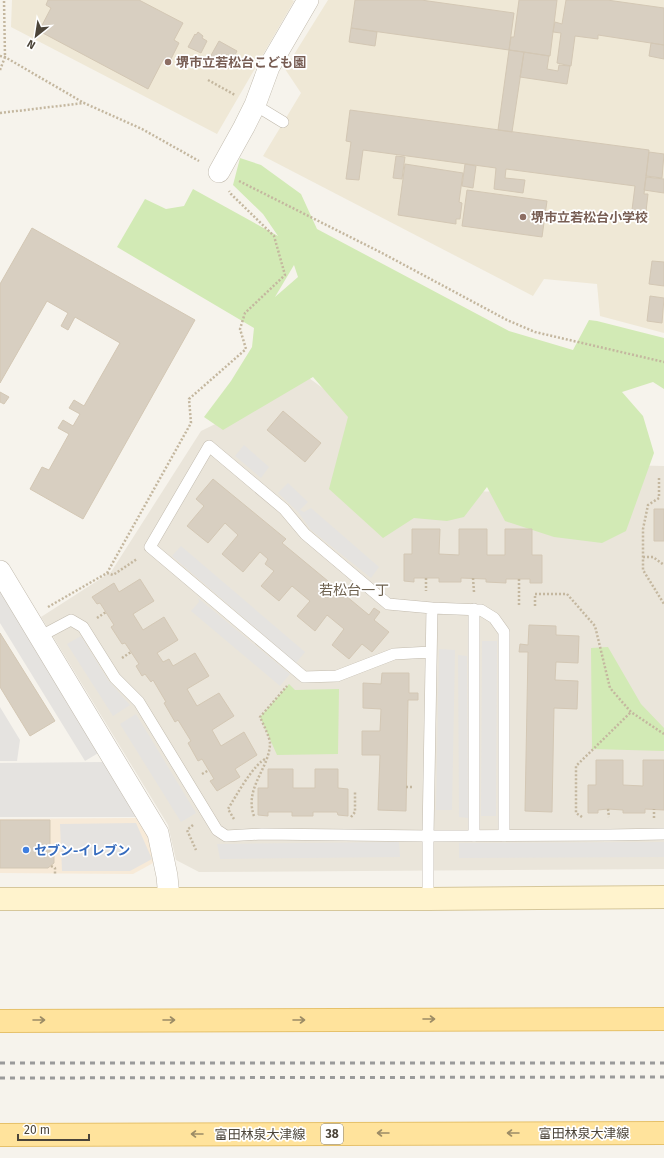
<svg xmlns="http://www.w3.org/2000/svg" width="664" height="1158" font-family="'Fira Sans','Noto Sans JP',sans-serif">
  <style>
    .residential { fill: #eae5da }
    .commercial { fill: #f7ead8 }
    .education { fill: #efe8d6 }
    .green { fill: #d2eab5; fill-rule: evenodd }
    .parking { fill: #e5e3e0 }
    .building { fill: #d8cfc1; stroke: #d3c7b4 }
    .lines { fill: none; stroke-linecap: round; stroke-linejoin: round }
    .lane-casing { stroke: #c2bbae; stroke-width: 12 }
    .street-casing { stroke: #c2bbae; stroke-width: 22 }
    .secondary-casing { stroke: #d6c79b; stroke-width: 24 }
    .primary-casing { stroke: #e6c16a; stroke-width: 24 }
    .path { stroke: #c4b79f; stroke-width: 2.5; stroke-dasharray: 2 2; stroke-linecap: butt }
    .lane { stroke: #fff; stroke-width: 11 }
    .street { stroke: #fff; stroke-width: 21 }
    .secondary { stroke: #fff3cd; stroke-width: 22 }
    .primary { stroke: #ffe39c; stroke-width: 22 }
    .rail { stroke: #9a9a9a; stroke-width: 3; stroke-dasharray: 5 5; stroke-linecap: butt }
    .oneway { stroke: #9c8c66 }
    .education-dot { fill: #8d6e63; stroke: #fff; stroke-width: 1.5 }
    .shop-dot { fill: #3f7fe0; stroke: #fff; stroke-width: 1.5 }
    .labels { text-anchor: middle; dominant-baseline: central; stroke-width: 3.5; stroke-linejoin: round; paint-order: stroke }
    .shield { fill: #fff; stroke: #817c74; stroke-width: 1 }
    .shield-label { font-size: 12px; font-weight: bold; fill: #4b4439 }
    .education-label { font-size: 13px; font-weight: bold; fill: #785e54; stroke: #fff; text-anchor: start }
    .shop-label { font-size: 13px; font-weight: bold; fill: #366cbe; stroke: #fff; text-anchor: start }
    .street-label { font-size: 13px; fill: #4b4439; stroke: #fff }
    .neighbourhood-label { font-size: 14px; fill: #6e6250; stroke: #fff }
  </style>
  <rect width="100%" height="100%" fill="#f6f3ec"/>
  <path class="residential" d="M 309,378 L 355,412 L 347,490 L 541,492 L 621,465 L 664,466 L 664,869 L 199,872 L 176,860 L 168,825 L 41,617 L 111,572 L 201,431 Z"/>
  <path class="commercial" d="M 137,818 L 150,839 L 155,862 L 133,874 L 0,873 L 0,819 Z"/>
  <path class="education" d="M 12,0 L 292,0 L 294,1 L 217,134 L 11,27 Z
    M 328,0 L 664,0 L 664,333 L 600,316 L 597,284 L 544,279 L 533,296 L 263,156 L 301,93 L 285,69 Z"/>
  <path class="green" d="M 240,158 L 261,165 L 301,194 L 317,229 L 509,331 L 573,350 L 589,320 L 597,321 L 664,338 L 664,389 L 653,382 L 622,392 L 643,416 L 654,453 L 626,531 L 602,543 L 554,537 L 505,521 L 487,487 L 464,517 L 447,521 L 414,518 L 383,538 L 329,489 L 348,417 L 313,377 L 223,430 L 204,417 L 231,381 L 252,347 L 254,328 L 117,247 L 145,199 L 166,209 L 184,206 L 193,189 L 278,236 L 263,214 L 233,185 ZM 294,265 L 298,277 L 275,297 Z
    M 608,647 L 641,704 L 664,728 L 664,751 L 592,749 L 591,648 Z
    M 289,684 L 295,690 L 339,689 L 338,754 L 277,755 L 260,717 Z"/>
  <path class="parking" d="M 244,445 L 269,467 L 261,478 L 235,456 Z
    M 288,483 L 308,502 L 300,510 L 304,512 L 311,508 L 379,567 L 371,578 L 311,530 L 298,512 L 278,493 Z
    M 181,546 L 305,652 L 296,663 L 172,556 Z
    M 0,590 L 100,752 L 85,761 L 0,623 Z
    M 198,598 L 290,674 L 280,686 L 191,611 L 199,602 Z
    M 81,636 L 108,680 L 130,705 L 113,716 L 67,644 Z
    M 482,641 L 497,641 L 496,816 L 481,816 Z
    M 439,649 L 455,650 L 452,810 L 436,810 Z
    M 458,655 L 467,656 L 468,818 L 459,817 Z
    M 0,707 L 20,740 L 17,761 L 0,761 Z
    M 136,714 L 196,813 L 181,822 L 120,724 Z
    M 105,762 L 138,817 L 0,817 L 0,763 Z
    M 136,823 L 152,859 L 130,871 L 62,871 L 60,824 Z
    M 399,842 L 400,857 L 220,859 L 217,844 Z
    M 664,842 L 664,857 L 459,858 L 459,843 Z"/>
  <path class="building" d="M 48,0 L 139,0 L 183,23 L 174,40 L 179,43 L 169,63 L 163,60 L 148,89 L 39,31 L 51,8 L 46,5 Z
    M 355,0 L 421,0 L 514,13 L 509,50 L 351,28 Z
    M 519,0 L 557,0 L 550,56 L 509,50 L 511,37 L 514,37 Z
    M 566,0 L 607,0 L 664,8 L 664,45 L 598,35 L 598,39 L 575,36 L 571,66 L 557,63 L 561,33 L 553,32 L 555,22 L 562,24 Z
    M 351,28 L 377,32 L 375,46 L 349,42 Z
    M 198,32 L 203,36 L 202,38 L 207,41 L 201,53 L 188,47 L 195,34 L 196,35 Z
    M 219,41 L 237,51 L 228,69 L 209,59 Z
    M 651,43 L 664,45 L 664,59 L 649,56 Z
    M 509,50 L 524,52 L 512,132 L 498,130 Z
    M 524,52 L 549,56 L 547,69 L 558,71 L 559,65 L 570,66 L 567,84 L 520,77 Z
    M 350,110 L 649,150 L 644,194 L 648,194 L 645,220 L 631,218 L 635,186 L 506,169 L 505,178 L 525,180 L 523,193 L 494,189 L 496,168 L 363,150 L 359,180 L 346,179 L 351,142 L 346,141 Z
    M 649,152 L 664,154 L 662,178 L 646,176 Z
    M 396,156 L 405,157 L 402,179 L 393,178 Z
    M 405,164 L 463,173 L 459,202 L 462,203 L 460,219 L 456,219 L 456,224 L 398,215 Z
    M 465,164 L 476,166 L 473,188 L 462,186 Z
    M 646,177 L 664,179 L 664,193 L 644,190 Z
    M 467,190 L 547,201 L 542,237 L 462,226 Z
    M 32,228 L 195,320 L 83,519 L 30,489 L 42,467 L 49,470 L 69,434 L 58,428 L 63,420 L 73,426 L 80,414 L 69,408 L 74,400 L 84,406 L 120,343 L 75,317 L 68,330 L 61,326 L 68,313 L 47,301 L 0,383 L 0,284 Z
    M 652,261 L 664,262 L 664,286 L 649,284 Z
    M 650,296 L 664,298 L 662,323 L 647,321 Z
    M 0,392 L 9,397 L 4,404 L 0,402 Z
    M 283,411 L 321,443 L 305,462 L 267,430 Z
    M 213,479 L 286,539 L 282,543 L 369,615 L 374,608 L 380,612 L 374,620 L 389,632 L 372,652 L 362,644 L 349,659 L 332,645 L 344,629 L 327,615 L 315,631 L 297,616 L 310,601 L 292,586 L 279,601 L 261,586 L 274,571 L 265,564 L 268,559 L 260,552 L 243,572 L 222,554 L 238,535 L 225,523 L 208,543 L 187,526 L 204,506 L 196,499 Z
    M 654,509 L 664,509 L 664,541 L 654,541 Z
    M 412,529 L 440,529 L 439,554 L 459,555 L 459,529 L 487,529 L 487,555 L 505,555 L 505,529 L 532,529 L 532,555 L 542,555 L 542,583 L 530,583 L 530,579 L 506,579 L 506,583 L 486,582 L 486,579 L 461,578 L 461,582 L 439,582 L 439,578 L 414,578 L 414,582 L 404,581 L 404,554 L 412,554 Z
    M 140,579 L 154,601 L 133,614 L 143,630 L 164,617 L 178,640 L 157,653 L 163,662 L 169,659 L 173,666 L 195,653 L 209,676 L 187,689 L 197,706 L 219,693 L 234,716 L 212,730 L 221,746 L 244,732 L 257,755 L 235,769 L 240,777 L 217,791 L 210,781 L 214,779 L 202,759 L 198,761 L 188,743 L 191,741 L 178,720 L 175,722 L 164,703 L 166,702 L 153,680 L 151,682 L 145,674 L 142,676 L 136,666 L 139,664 L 125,643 L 122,644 L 111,627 L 114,625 L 100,603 L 97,604 L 92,597 L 114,583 L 119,592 Z
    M 529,625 L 556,626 L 556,635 L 579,636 L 578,663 L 556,662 L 555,680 L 578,681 L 577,709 L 554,708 L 552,812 L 525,811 L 528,652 L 519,652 L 520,644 L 528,645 Z
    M 0,633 L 55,721 L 30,736 L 0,687 Z
    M 382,673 L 409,673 L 409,693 L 418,693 L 418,700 L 408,700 L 406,811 L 378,810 L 380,755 L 362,755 L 362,731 L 380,731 L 381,709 L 363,708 L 363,683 L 381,684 Z
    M 596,760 L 623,760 L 623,785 L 643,786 L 643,760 L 664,760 L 664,810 L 645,809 L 645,813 L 623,813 L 623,810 L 608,809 L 598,810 L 598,813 L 588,813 L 588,785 L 596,785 Z
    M 268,769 L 293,769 L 293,788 L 315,788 L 315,769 L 338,769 L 338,788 L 348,789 L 348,816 L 338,815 L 337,812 L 313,812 L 313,816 L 292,816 L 292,812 L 268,812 L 268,816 L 258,815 L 258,788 L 268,788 Z
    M 0,820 L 50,820 L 50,853 L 54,853 L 54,863 L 48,868 L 0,868 Z"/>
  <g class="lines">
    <g class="lane-casing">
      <path id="lane" d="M 255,105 L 283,122
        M 39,637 L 71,620 L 83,627 L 115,678 L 139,702 L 217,830 L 226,836 L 262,834 L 428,836 L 432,608 L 481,610 L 494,618 L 504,632 L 504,836
        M 431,652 L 394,654 L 337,676 L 304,677 L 150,547 L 209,446 L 284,509 L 305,534 L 388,604 L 432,608
        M 474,836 L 474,609
        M 428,899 L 428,836 L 610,835 L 664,834"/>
    </g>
    <g class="street-casing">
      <path id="street" d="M 219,172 L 244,127 L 255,105 L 269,67 L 308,0
        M 0,571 L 158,833 L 167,876 L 169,898"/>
    </g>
    <g class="secondary-casing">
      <path id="secondary" d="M 0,899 L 428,899 L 664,897"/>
    </g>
    <g class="primary-casing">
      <path id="primary" d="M 0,1021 L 664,1019
        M 0,1135 L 664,1133"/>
    </g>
    <path class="path" d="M 0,56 L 5,57 L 84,103
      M 0,70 L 5,57 L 4,0
      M 208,80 L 235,95
      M 0,113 L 84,103 L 142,129 L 199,161
      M 239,181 L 382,253 L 507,320 L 535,332 L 664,362
      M 659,478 L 659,498 L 648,505 L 643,529 L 643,570 L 664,604
      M 643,557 L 653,557 L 664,565
      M 107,573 L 113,575 L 137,559
      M 426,578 L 426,591
      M 473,578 L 474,592
      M 519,579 L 519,606
      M 535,606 L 535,594 L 567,594 L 595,626 L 610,688 L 631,712 L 664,734
      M 48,607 L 107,573 L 191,423 L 189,399 L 246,349 L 240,329 L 245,313 L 285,275 L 274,236 L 231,194 L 229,191
      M 97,618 L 106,612
      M 122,658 L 131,652
      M 202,774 L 209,770
      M 406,787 L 412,787
      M 608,809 L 609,817
      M 254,816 C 244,788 269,769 270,744 C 270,737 263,724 260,717 L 287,686
      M 351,817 L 355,812 L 355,791
      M 582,817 L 576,813 L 576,766 L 631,712
      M 654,818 L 654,809
      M 234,819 L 228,809 C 236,796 254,763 267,758
      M 193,825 L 187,830 L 196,850
      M 51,866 L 55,868 L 55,875"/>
    <use href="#lane" class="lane"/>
    <use href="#street" class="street"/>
    <use href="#secondary" class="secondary"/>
    <use href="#primary" class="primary"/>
    <path class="rail" d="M 0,1063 L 664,1063
      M 0,1078 L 664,1077"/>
  </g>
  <defs><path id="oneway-shaft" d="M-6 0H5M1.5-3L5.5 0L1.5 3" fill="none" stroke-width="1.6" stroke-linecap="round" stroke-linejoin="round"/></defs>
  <g class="oneway">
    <use href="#oneway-shaft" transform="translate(429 1019)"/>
    <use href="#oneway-shaft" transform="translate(39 1020)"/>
    <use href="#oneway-shaft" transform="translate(169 1020)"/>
    <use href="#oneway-shaft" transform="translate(299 1020)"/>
    <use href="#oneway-shaft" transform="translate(383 1133) rotate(180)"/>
    <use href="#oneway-shaft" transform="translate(513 1133) rotate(180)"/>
    <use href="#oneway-shaft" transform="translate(197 1134) rotate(180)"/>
  </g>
  <g class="education-dot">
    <circle cx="168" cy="62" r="4"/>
    <circle cx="523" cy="217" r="4"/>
  </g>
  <circle class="shop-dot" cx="26" cy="850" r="4"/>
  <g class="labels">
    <rect class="shield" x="321" y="1124" width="22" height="20" rx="3"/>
    <g class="shield-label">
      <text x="332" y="1134">38</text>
    </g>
    <g class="education-label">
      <text x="176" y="62">堺市立若松台こども園</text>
      <text x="531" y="217">堺市立若松台小学校</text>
    </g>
    <g class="shop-label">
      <text x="34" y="850">セブン-イレブン</text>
    </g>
    <g class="street-label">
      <text x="584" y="1133">富田林泉大津線</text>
      <text x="260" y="1134">富田林泉大津線</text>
    </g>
    <g class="neighbourhood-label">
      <text x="354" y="590">若松台一丁</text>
    </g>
  </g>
  <g transform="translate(36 36) rotate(210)" stroke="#ffffff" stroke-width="3" paint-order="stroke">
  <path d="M0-3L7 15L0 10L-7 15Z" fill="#4b4439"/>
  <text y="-6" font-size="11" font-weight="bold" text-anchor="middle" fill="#4b4439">N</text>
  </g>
  <path d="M18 1134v6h71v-6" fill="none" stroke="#4b4439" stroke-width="2"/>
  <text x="24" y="1134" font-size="12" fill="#4b4439" stroke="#ffffff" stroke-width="3" paint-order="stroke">20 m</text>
</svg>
